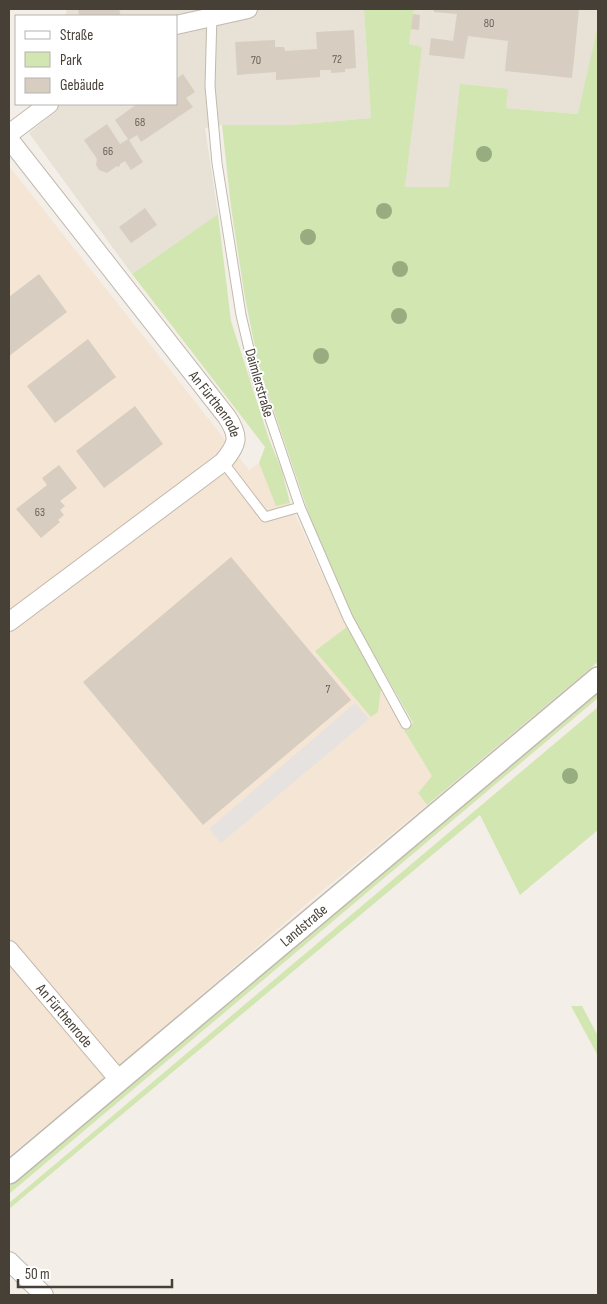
<svg xmlns="http://www.w3.org/2000/svg" width="607" height="1304" font-family="'Sofia Sans Condensed',sans-serif">
  <style>
    .residential { fill: #e7e1d6 }
    .commercial { fill: #f5e5d4 }
    .green { fill: #d2e6b2 }
    .parking { fill: #e5e2e0 }
    .building { fill: #d8cdc1 }
    .lines { fill: none; stroke-linecap: round; stroke-linejoin: round }
    .service-casing { stroke: #c2b9ae; stroke-width: 11 }
    .minor-casing { stroke: #c2b9ae; stroke-width: 20 }
    .tertiary-casing { stroke: #c2b9ae; stroke-width: 24 }
    .service { stroke: #fff; stroke-width: 9 }
    .minor { stroke: #fff; stroke-width: 18 }
    .tertiary { stroke: #fff; stroke-width: 21 }
    .tree { fill: #97ad80 }
    .labels { text-anchor: middle; dominant-baseline: central; stroke-width: 4; stroke-linejoin: round; paint-order: stroke }
    .number-label { font-size: 12px; fill: #6b635a }
    .street-label { font-size: 15px; fill: #474037; stroke: #fff }
  </style>
  <rect width="100%" height="100%" fill="#f3efe8"/>
  <path class="residential" d="M 67,9 L 364,9 L 371,118 L 291,125 L 222,125 L 205,128 L 218,214 L 132,274 L 29,133 L 55,112 L 51,104 L 176,104 L 176,16 L 65,16 Z
    M 414,9 L 598,9 L 598,25 L 579,114 L 506,108 L 449,187 L 405,187 L 421,47 L 409,44 Z"/>
  <path class="commercial" d="M 9,166 L 249,470 L 259,463 L 276,505 L 290,503 L 342,618 L 404,730 L 433,776 L 418,793 L 427,805 L 310,901 L 154,1036 L 9,1156 Z"/>
  <path class="green" d="M 364,9 L 414,9 L 409,44 L 422,47 L 405,187 L 449,187 L 460,84 L 508,89 L 506,108 L 578,114 L 598,25 L 598,662 L 427,805 L 418,793 L 432,776 L 404,730 L 413,723 L 349,611 L 315,532 L 259,367 L 245,298 L 231,207 L 222,125 L 291,125 L 371,118 Z
    M 218,214 L 231,321 L 269,439 L 282,471 L 290,503 L 276,506 L 259,463 L 265,447 L 132,274 Z
    M 347,627 L 381,688 L 378,712 L 371,717 L 315,651 Z
    M 598,690 L 598,698 L 9,1194 L 9,1186 Z
    M 598,707 L 598,830 L 520,895 L 480,815 L 9,1209 L 9,1203 Z
    M 571,1006 L 582,1006 L 598,1036 L 598,1056 Z"/>
  <path class="parking" d="M 355,703 L 369,719 L 221,843 L 209,829 Z"/>
  <path class="building" d="M 78,9 L 119,9 L 121,16 L 79,16 Z
    M 434,9 L 579,10 L 572,78 L 505,71 L 508,41 L 468,36 L 464,59 L 429,55 L 431,38 L 453,41 L 457,14 L 434,12 Z
    M 413,14 L 420,15 L 419,30 L 411,29 Z
    M 354,30 L 356,68 L 345,69 L 345,72 L 331,73 L 331,70 L 320,70 L 320,77 L 276,80 L 276,72 L 237,75 L 235,42 L 275,40 L 275,47 L 284,47 L 285,51 L 317,49 L 316,32 Z
    M 183,74 L 195,92 L 186,98 L 193,107 L 141,142 L 137,135 L 129,140 L 143,162 L 131,170 L 125,161 L 120,164 L 120,166 L 117,167 L 117,166 L 107,173 L 99,170 L 96,165 L 97,159 L 84,140 L 107,124 L 120,144 L 128,139 L 115,120 L 137,104 L 176,104 L 176,79 Z
    M 145,208 L 157,225 L 131,243 L 119,227 Z
    M 39,274 L 67,312 L 9,356 L 9,297 Z
    M 88,339 L 116,377 L 55,423 L 27,386 Z
    M 135,406 L 163,444 L 104,488 L 76,451 Z
    M 59,465 L 77,488 L 60,501 L 65,506 L 60,510 L 64,515 L 58,520 L 60,522 L 41,538 L 16,509 L 47,485 L 42,478 Z
    M 231,557 L 351,700 L 203,825 L 83,682 Z"/>
  <g class="lines">
    <g class="service-casing">
      <path id="service" d="M 212,14 L 210,86 L 217,163 L 241,315 L 255,374 L 300,507 L 348,618 L 406,724
        M 223,462 L 265,517 L 300,507"/>
    </g>
    <g class="minor-casing">
      <g id="minor">
        <path d="M 176,25 L 248,9"/>
        <path d="M 9,134 L 49,104"/>
        <path id="s1" d="M 9,139 L 227,417 C 240,437 238,444 223,462 L 9,622"/>
        <path id="s2" d="M 9,950 L 120,1081"/>
        <path d="M 9,1261 L 44,1295"/>
      </g>
    </g>
    <g class="tertiary-casing">
      <g id="tertiary">
        <path id="s3" d="M 9,1173 L 598,678"/>
      </g>
    </g>
    <use href="#service" class="service"/>
    <use href="#minor" class="minor"/>
    <use href="#tertiary" class="tertiary"/>
  </g>
  <g class="tree">
    <circle cx="484" cy="154" r="8"/>
    <circle cx="384" cy="211" r="8"/>
    <circle cx="308" cy="237" r="8"/>
    <circle cx="400" cy="269" r="8"/>
    <circle cx="399" cy="316" r="8"/>
    <circle cx="321" cy="356" r="8"/>
    <circle cx="570" cy="776" r="8"/>
  </g>
  <g class="labels">
    <g class="number-label">
      <text x="489" y="23">80</text>
      <text x="337" y="59">72</text>
      <text x="256" y="60">70</text>
      <text x="140" y="122">68</text>
      <text x="108" y="151">66</text>
      <text x="40" y="512">63</text>
      <text x="328" y="689">7</text>
    </g>
    <g class="street-label">
      <text transform="translate(259 383) rotate(74)">Daimlerstraße</text>
      <text stroke="none"><textPath href="#s1" startOffset="336">An Fürthenrode</textPath></text>
      <text stroke="none"><textPath href="#s3" startOffset="385">Landstraße</textPath></text>
      <text stroke="none"><textPath href="#s2" startOffset="86">An Fürthenrode</textPath></text>
    </g>
  </g>
  <rect width="607" height="1304" fill="none" stroke="#474037" stroke-width="20"/>
  <rect x="15" y="15" width="162" height="90" fill="#ffffff" stroke="#b5b3af"/>
  <rect x="25" y="31" width="25" height="8" fill="#ffffff" stroke="#b5b3af"/>
  <text x="60" y="40" font-size="15" fill="#474037">Straße</text>
  <rect x="25" y="52" width="25" height="15" fill="#d2e6b2" stroke="#b5b3af"/>
  <text x="60" y="65" font-size="15" fill="#474037">Park</text>
  <rect x="25" y="78" width="25" height="15" fill="#d8cdc1" stroke="#b5b3af"/>
  <text x="60" y="90" font-size="15" fill="#474037">Gebäude</text>
  <path d="M18 1279v8h154v-8" fill="none" stroke="#474037" stroke-width="2.5"/>
  <text x="25" y="1279" font-size="15" fill="#474037" stroke="#ffffff" stroke-width="4" paint-order="stroke">50 m</text>
</svg>
